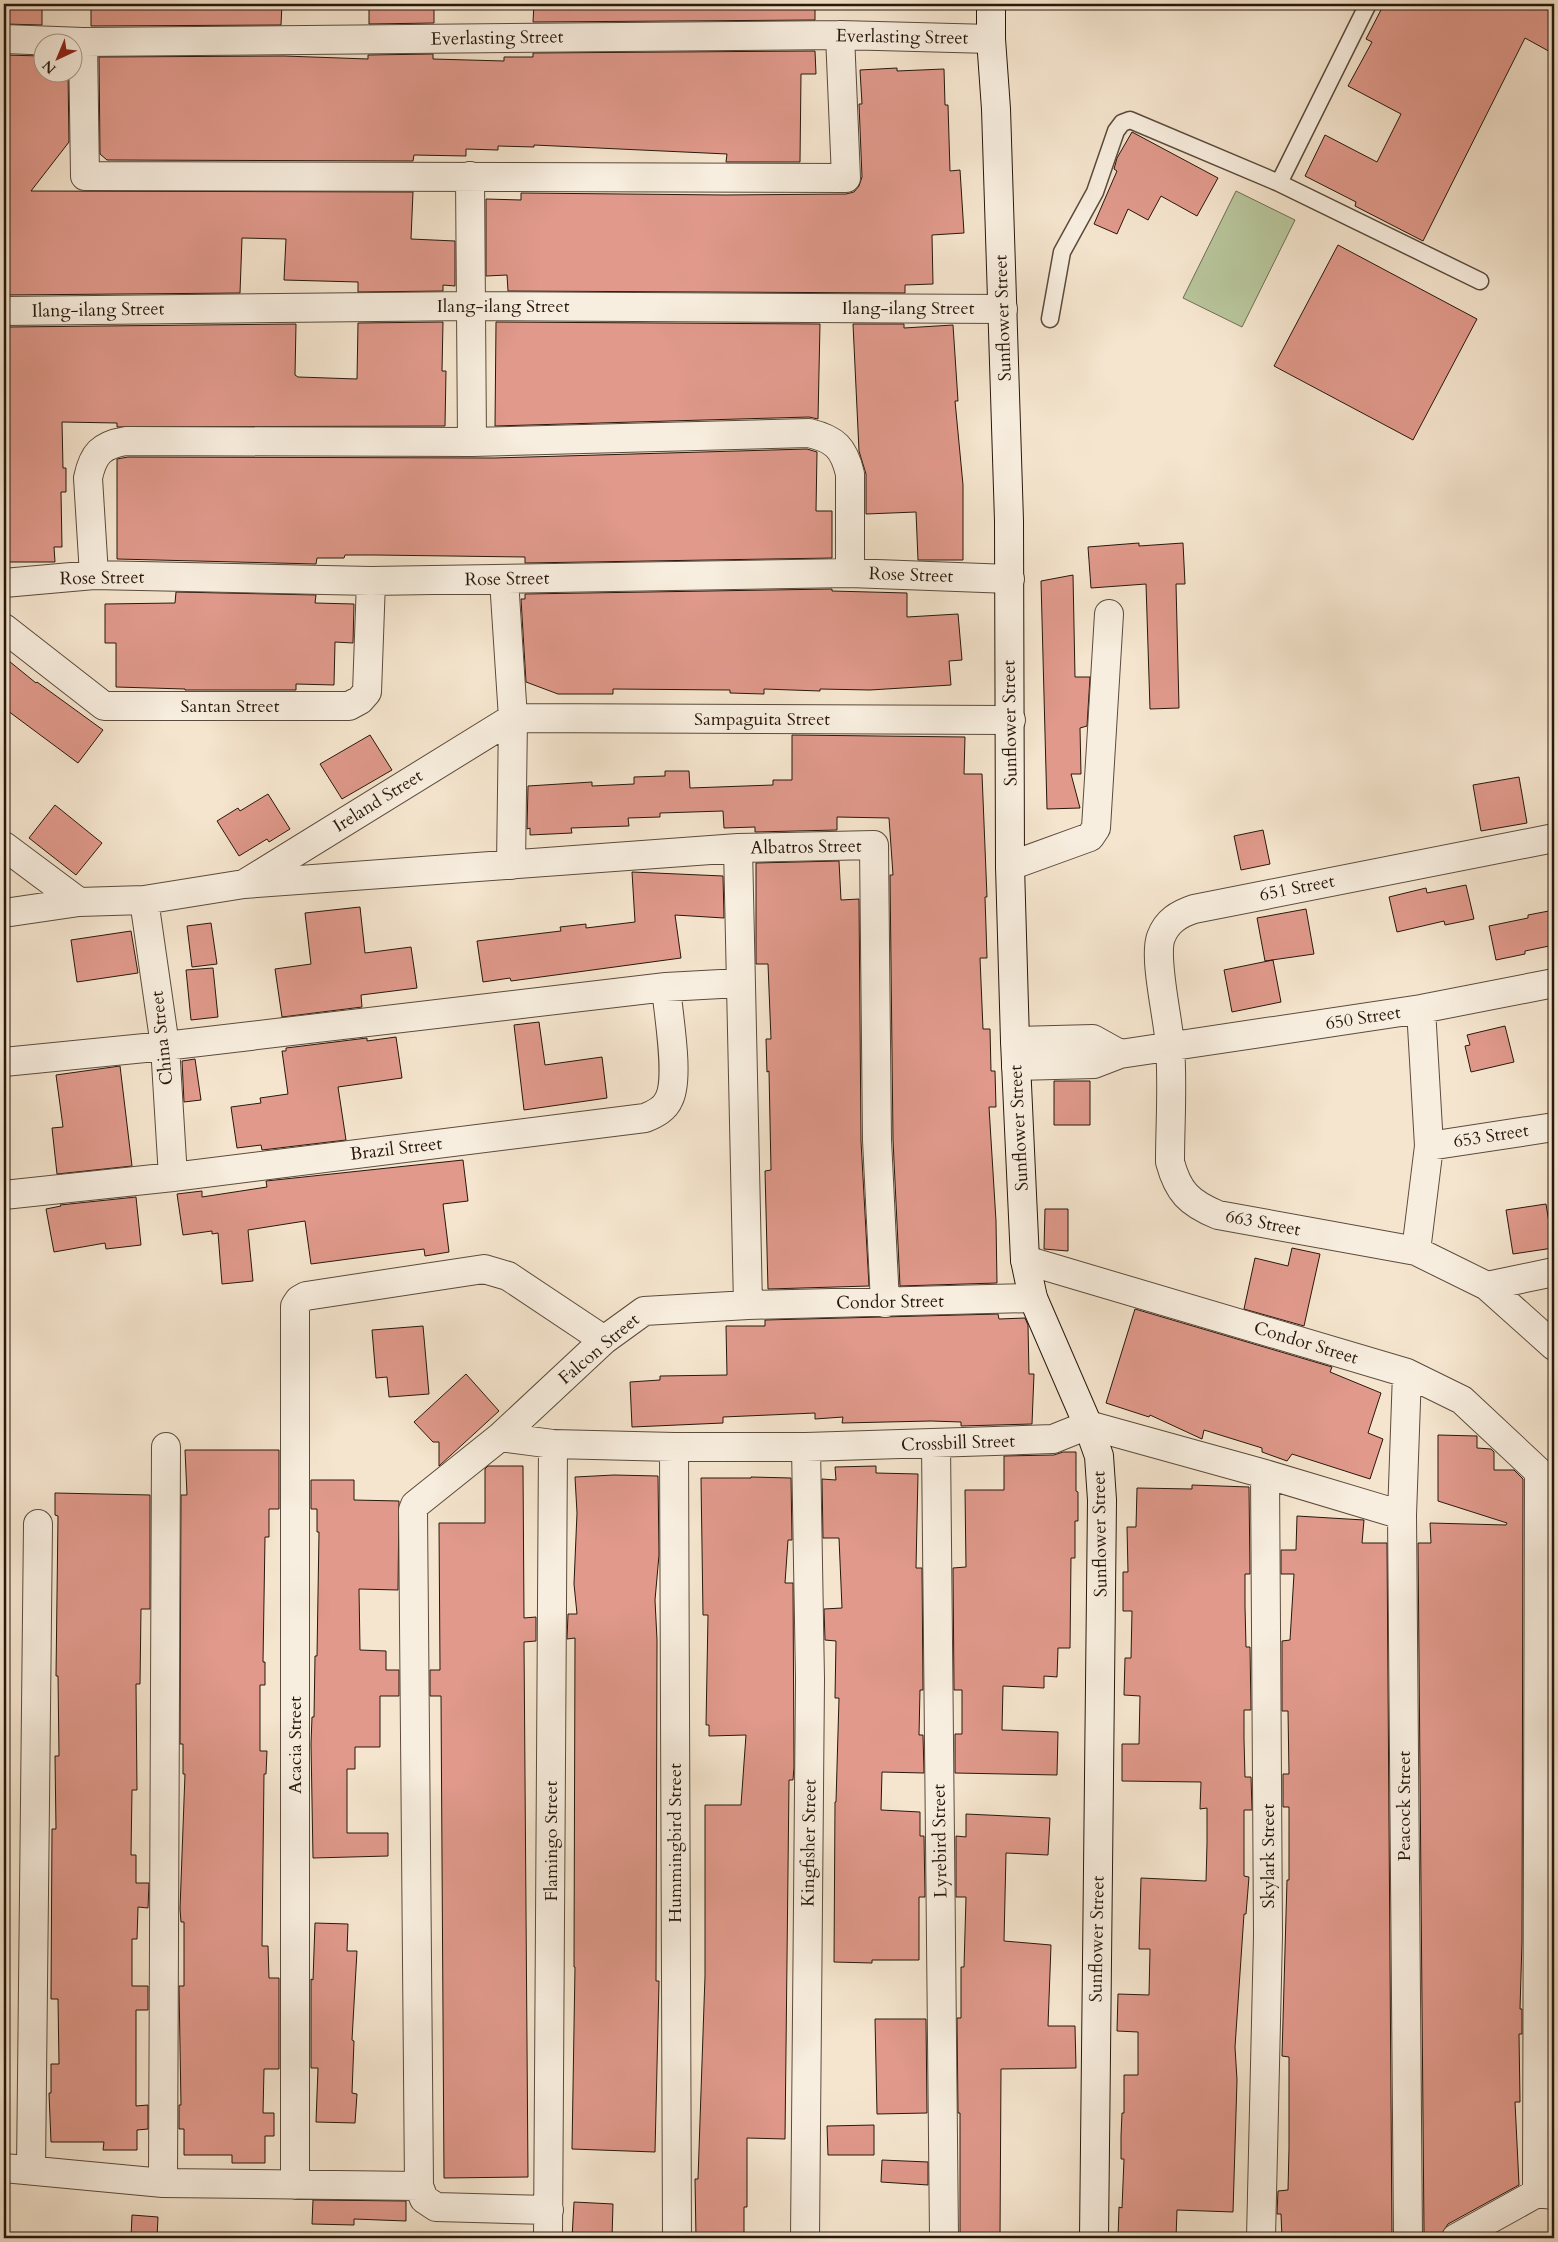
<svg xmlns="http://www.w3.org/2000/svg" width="1558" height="2242" font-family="Cardo,serif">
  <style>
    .green { fill: #b8c59b; stroke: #706e54 }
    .building { fill: #e0998b; stroke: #28180c }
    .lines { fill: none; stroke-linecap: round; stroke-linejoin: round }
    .service-casing { stroke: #5b4b3c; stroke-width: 19 }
    .minor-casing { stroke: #5b4b3c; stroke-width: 30 }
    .secondary-casing { stroke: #28180c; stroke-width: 30 }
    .service { stroke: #f8eedf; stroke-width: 16 }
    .minor { stroke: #f8eedf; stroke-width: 28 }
    .secondary { stroke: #f8eedf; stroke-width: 28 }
    .labels { text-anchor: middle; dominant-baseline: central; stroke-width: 4; stroke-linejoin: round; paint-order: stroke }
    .street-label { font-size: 18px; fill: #28180c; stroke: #f8eedf }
  </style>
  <rect width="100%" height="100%" fill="#f5e5ce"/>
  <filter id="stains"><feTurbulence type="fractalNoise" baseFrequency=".004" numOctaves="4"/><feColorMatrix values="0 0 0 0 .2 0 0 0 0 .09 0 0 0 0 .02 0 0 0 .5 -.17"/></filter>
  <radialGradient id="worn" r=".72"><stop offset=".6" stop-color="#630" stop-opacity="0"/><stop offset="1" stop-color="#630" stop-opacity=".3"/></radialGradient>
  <path class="green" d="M 1236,191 L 1295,220 L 1242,327 L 1183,298 Z"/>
  <path class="building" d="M 4,4 L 42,4 L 42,25 L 4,24 Z
    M 91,4 L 282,4 L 281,25 L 91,26 Z
    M 369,4 L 434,4 L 434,23 L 369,24 Z
    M 534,4 L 815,4 L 815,20 L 533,22 Z
    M 1384,4 L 1554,4 L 1554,54 L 1525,38 L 1423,241 L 1355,206 L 1356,202 L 1305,176 L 1325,135 L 1377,162 L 1401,114 L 1348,86 L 1372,42 L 1366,39 Z
    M 815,51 L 816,74 L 801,74 L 800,162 L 726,162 L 727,154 L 534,145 L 534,147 L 498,146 L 498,150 L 466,149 L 466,156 L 414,155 L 413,161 L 107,160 L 100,154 L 99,57 L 284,56 L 368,59 L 368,55 L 433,54 L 433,59 L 504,61 L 504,57 L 533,57 L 533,53 Z
    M 4,55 L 42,56 L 42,72 L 68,72 L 69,142 L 31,191 L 413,192 L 411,239 L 455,241 L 455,286 L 443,285 L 443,291 L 358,292 L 358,282 L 284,280 L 286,239 L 242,238 L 240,293 L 4,295 L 4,176 L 6,176 Z
    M 897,68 L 897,71 L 944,69 L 945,105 L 948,105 L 950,171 L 960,170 L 964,233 L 932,235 L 933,284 L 905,285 L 905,293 L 508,291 L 507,275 L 486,276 L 486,199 L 521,200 L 521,193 L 725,195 L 846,194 L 854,192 L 859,186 L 862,177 L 859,104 L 862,104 L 860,70 Z
    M 1132,132 L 1218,178 L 1197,216 L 1161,196 L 1148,220 L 1128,209 L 1117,234 L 1094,224 L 1117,171 L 1114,169 L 1117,158 Z
    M 1338,245 L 1477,319 L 1413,440 L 1274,366 Z
    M 443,322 L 442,371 L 446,371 L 445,426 L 117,427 L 117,423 L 62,422 L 63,468 L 66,468 L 66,492 L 61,492 L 62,547 L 54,547 L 55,562 L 6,562 L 4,552 L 4,376 L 6,376 L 7,327 L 296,324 L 295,375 L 298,377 L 357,379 L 358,323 Z
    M 496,322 L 820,324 L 818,419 L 809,417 L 495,426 Z
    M 853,324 L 904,324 L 904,328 L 953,325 L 958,401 L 955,401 L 963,485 L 963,560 L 918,560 L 916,512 L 866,514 L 866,474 L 859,451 Z
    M 807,449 L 817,452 L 816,511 L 832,511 L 832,558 L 525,563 L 525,557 L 375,555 L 345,555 L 344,558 L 317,558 L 316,564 L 117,559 L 117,459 L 128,457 L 494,458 Z
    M 1139,543 L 1139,546 L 1183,543 L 1185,584 L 1176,584 L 1179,708 L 1150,709 L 1146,584 L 1091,588 L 1088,547 Z
    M 1073,575 L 1075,677 L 1090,677 L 1087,726 L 1080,728 L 1081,774 L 1071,774 L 1080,808 L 1047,809 L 1041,581 Z
    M 832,589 L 832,591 L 907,593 L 907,617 L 958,614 L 962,660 L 949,661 L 951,685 L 870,690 L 820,689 L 820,691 L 764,689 L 764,694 L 730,693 L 730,690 L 613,689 L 613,694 L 558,694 L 526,682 L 521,599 L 525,599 L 525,594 Z
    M 176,592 L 316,595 L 315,603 L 354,604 L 353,643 L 335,642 L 334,685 L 296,684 L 296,690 L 185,690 L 185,689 L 116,687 L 116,643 L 105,643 L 105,604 L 175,603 Z
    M 4,657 L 36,683 L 37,682 L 103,730 L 78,763 L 4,708 Z
    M 370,735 L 392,770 L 342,799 L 320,764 Z
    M 792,735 L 965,737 L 964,774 L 982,774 L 987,897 L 985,897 L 987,958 L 980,958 L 983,1029 L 990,1029 L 991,1071 L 995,1071 L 996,1107 L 989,1107 L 996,1221 L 997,1283 L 900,1286 L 893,1140 L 890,875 L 893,875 L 889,818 L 837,817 L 837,830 L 755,832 L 755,827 L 724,828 L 723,811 L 660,813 L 660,817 L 628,818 L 629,826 L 571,828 L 572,833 L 530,835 L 530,828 L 527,829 L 528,786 L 592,782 L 592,786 L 634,784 L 634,777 L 665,776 L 665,771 L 689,771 L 690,788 L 773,785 L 773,780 L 792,780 Z
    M 1519,777 L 1527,823 L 1481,831 L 1473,785 Z
    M 268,794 L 290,829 L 269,842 L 267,839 L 239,856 L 217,821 L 238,808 L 240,811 Z
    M 55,805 L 102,843 L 76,875 L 29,838 Z
    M 1263,830 L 1270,864 L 1241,870 L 1234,836 Z
    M 839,861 L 841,900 L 859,899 L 861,1141 L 869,1286 L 768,1289 L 765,1171 L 771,1170 L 769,1071 L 767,1072 L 766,1039 L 771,1039 L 768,964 L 756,964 L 756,863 Z
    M 632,872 L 723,876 L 724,918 L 675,915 L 681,958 L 511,981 L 510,978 L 483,982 L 477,941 L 561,931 L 560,927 L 586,924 L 586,928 L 635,922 Z
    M 1466,885 L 1474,919 L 1445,925 L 1444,921 L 1397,932 L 1389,897 L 1426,888 L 1427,893 Z
    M 360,907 L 365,953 L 411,947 L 417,988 L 361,995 L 362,1007 L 282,1017 L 275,969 L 311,964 L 305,913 Z
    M 1306,909 L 1314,954 L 1265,961 L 1257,918 Z
    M 1554,910 L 1554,945 L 1525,951 L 1525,954 L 1496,960 L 1489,926 L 1528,918 L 1528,915 Z
    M 211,923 L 217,964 L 192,967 L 187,926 Z
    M 131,931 L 138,973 L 77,982 L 71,940 Z
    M 1273,960 L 1281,1002 L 1232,1012 L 1224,970 Z
    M 213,968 L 218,1017 L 191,1020 L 186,970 Z
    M 539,1022 L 545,1065 L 602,1057 L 607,1098 L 524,1110 L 514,1025 Z
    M 1505,1026 L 1514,1062 L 1471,1072 L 1465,1046 L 1470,1045 L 1467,1035 Z
    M 396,1037 L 402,1078 L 338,1087 L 346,1140 L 262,1150 L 261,1145 L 237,1148 L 231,1107 L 261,1103 L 260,1098 L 288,1094 L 282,1051 L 286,1051 L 286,1048 L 367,1038 L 367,1041 Z
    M 195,1059 L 201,1100 L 184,1102 L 182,1061 Z
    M 120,1066 L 132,1166 L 57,1174 L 52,1128 L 63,1127 L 56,1075 Z
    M 1054,1081 L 1090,1081 L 1090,1125 L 1054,1125 Z
    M 463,1160 L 468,1201 L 443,1204 L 449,1252 L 425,1256 L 424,1249 L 311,1264 L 305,1221 L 248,1230 L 253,1281 L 222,1284 L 218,1233 L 212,1234 L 212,1231 L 183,1235 L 177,1194 L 202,1191 L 202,1197 L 267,1187 L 266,1181 Z
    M 136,1197 L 141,1245 L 106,1249 L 105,1243 L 54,1252 L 46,1209 L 61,1206 L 60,1205 Z
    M 1546,1204 L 1553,1248 L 1513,1254 L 1506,1210 Z
    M 1045,1209 L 1068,1209 L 1068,1251 L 1044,1249 Z
    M 1292,1248 L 1320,1254 L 1304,1326 L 1244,1309 L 1255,1258 L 1288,1266 Z
    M 1135,1309 L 1332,1367 L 1330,1372 L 1381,1393 L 1368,1433 L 1383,1439 L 1370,1479 L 1292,1454 L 1287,1461 L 1262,1452 L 1262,1448 L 1204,1430 L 1202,1439 L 1150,1415 L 1149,1417 L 1106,1403 Z
    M 998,1314 L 999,1319 L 1025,1318 L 1028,1325 L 1029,1374 L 1034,1374 L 1032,1424 L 961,1426 L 961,1422 L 931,1421 L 842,1423 L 843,1417 L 815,1419 L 815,1413 L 723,1417 L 723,1423 L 632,1427 L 630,1382 L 660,1380 L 660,1376 L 727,1375 L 726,1326 L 765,1326 L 765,1320 Z
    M 423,1326 L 429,1394 L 389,1397 L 387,1377 L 376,1378 L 372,1330 Z
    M 466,1374 L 499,1411 L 439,1466 L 439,1442 L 433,1442 L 414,1422 Z
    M 1438,1435 L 1477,1436 L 1477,1448 L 1491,1449 L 1494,1452 L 1494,1470 L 1514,1470 L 1523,1479 L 1522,1941 L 1520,2009 L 1522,2009 L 1522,2034 L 1519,2034 L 1520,2102 L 1515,2102 L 1519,2185 L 1448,2224 L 1441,2235 L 1433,2238 L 1424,2233 L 1418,1543 L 1431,1543 L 1430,1523 L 1506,1525 L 1507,1523 L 1438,1501 Z
    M 185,1450 L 279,1450 L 279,1509 L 269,1509 L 269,1537 L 265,1537 L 263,1662 L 265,1662 L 265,1685 L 260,1685 L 260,1751 L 267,1751 L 266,1774 L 264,1774 L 262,1946 L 268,1946 L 269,1978 L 279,1978 L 279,2069 L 264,2069 L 263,2113 L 274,2113 L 274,2136 L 265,2136 L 265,2163 L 232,2163 L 232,2155 L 184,2155 L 184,2129 L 179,2129 L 179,2105 L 181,2105 L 179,1986 L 184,1986 L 184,1922 L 181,1922 L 180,1909 L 185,1774 L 183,1774 L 183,1744 L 180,1744 L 181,1495 L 187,1495 Z
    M 1063,1452 L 1076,1452 L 1076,1491 L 1078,1492 L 1078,1521 L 1075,1521 L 1075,1558 L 1071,1558 L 1070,1648 L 1058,1648 L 1057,1677 L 1044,1676 L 1044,1688 L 1003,1686 L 1002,1730 L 1058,1732 L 1057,1775 L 955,1773 L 955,1734 L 962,1734 L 962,1690 L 954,1690 L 953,1568 L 966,1567 L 965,1490 L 1004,1490 L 1004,1456 L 1054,1455 Z
    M 488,1466 L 523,1466 L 524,1618 L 536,1617 L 536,1641 L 524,1642 L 528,2177 L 444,2178 L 441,1696 L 430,1696 L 430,1670 L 440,1670 L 439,1523 L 485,1523 L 485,1469 Z
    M 876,1466 L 876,1473 L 918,1474 L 916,1568 L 922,1568 L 923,1690 L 920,1690 L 919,1735 L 923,1735 L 924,1773 L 882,1772 L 881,1810 L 920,1812 L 920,1836 L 924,1836 L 925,1897 L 919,1897 L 919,1960 L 872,1960 L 872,1963 L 834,1962 L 835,1802 L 836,1802 L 839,1698 L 835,1698 L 836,1641 L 825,1640 L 824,1609 L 842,1608 L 839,1538 L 823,1538 L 822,1479 L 836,1480 L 835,1467 Z
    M 614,1475 L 658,1476 L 659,1555 L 655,1600 L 657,1640 L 656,1981 L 659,1981 L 655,2152 L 572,2149 L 575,1967 L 574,1967 L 575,1638 L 567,1639 L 568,1614 L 577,1614 L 574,1584 L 577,1513 L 575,1477 Z
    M 751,1477 L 791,1478 L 792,1540 L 788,1540 L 785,1583 L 793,1583 L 794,1767 L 793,1780 L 789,1780 L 785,2139 L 747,2138 L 747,2207 L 744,2207 L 744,2238 L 696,2238 L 695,2179 L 698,2179 L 705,1976 L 705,1805 L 741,1805 L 746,1735 L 709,1736 L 709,1725 L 706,1725 L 708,1615 L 703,1615 L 701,1478 L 751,1478 Z
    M 311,1480 L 354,1480 L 354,1500 L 399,1501 L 398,1590 L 359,1589 L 360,1650 L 386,1651 L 386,1670 L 399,1670 L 399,1696 L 380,1696 L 380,1747 L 355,1747 L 355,1769 L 347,1769 L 347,1833 L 388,1833 L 388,1856 L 313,1858 L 311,1744 L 312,1717 L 314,1717 L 315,1656 L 317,1656 L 319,1532 L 317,1532 L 317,1509 L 311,1509 Z
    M 1192,1485 L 1249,1487 L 1250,1574 L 1245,1574 L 1245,1606 L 1246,1647 L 1250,1647 L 1251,1710 L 1244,1710 L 1244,1739 L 1245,1777 L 1251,1777 L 1252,1810 L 1244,1810 L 1244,1876 L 1249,1877 L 1246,1914 L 1244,1914 L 1235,2047 L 1237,2080 L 1233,2212 L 1177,2210 L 1176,2238 L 1118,2238 L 1119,2207 L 1122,2208 L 1124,2159 L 1121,2159 L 1121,2136 L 1122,2113 L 1124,2113 L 1124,2075 L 1138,2075 L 1138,2032 L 1117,2031 L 1118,1994 L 1149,1995 L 1150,1949 L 1139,1949 L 1141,1878 L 1206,1881 L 1207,1843 L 1207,1808 L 1200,1809 L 1201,1782 L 1122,1781 L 1122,1744 L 1139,1744 L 1140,1696 L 1124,1695 L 1125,1658 L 1131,1658 L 1132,1611 L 1123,1611 L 1123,1572 L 1128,1572 L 1127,1527 L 1136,1527 L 1137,1488 L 1192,1489 Z
    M 55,1493 L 150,1495 L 150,1609 L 141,1609 L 140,1684 L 136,1684 L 137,1790 L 132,1790 L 131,1855 L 136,1855 L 136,1883 L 149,1883 L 148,1908 L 138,1907 L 137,1939 L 132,1939 L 132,1986 L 148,1986 L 148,2010 L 136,2010 L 136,2106 L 148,2105 L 148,2129 L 137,2130 L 137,2150 L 103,2150 L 104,2142 L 51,2142 L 49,2093 L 51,2093 L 51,2064 L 59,2064 L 58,1999 L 51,1999 L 52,1829 L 56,1829 L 55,1756 L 59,1756 L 58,1676 L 56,1676 L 58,1516 L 55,1515 Z
    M 1297,1516 L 1364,1520 L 1362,1543 L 1387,1543 L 1392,2238 L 1282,2238 L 1281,2214 L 1277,2214 L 1278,2191 L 1288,2190 L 1289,2148 L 1289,2057 L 1282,2056 L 1287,1880 L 1289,1880 L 1289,1807 L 1283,1807 L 1283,1774 L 1289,1774 L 1288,1711 L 1282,1711 L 1282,1641 L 1290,1640 L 1294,1574 L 1281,1574 L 1281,1550 L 1296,1550 Z
    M 966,1814 L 1050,1818 L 1048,1855 L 1006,1853 L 1004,1941 L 1051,1945 L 1048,2026 L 1075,2026 L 1076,2068 L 1001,2069 L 1000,2238 L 960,2238 L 960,2113 L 958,2113 L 957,2018 L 961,2018 L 961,1967 L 964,1967 L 966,1897 L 956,1897 L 956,1836 L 966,1837 Z
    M 315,1923 L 348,1924 L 347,1951 L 357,1951 L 352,2040 L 354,2041 L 352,2093 L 357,2094 L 355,2123 L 316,2122 L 318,2068 L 311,2068 L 311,1979 L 313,1980 Z
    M 875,2019 L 926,2019 L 927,2113 L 877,2114 Z
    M 874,2125 L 874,2155 L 828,2155 L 827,2126 Z
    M 882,2160 L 928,2162 L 928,2185 L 881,2182 Z
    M 313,2200 L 406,2201 L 406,2221 L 354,2219 L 354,2225 L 312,2224 Z
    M 574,2202 L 613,2204 L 612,2238 L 572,2238 Z
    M 132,2215 L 158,2217 L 157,2238 L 131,2238 Z"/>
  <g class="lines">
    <g class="service-casing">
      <path id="service" d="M 1279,183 L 1368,4
        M 1050,319 L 1062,252 L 1095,192 L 1116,131 L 1122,123 L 1130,120 L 1279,183 L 1480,281"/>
    </g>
    <g class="minor-casing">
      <path id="minor" d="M 4,39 L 83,42 L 840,35 L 991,39
        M 83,42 L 85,176 L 846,178 L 840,35
        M 470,176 L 472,442
        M 4,311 L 472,306 L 1003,309
        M 94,575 L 88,478 C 93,454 101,445 126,441 L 472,442 L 809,433 C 835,439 844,448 850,474 L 850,573
        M 504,580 L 513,718 L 511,865
        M 4,583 L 94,575 L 371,581 L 850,573 L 1010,579
        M 4,628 L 104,706 L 349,706 L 360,700 L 367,692 L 371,581
        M 1554,838 L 1194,909 C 1179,914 1167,921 1161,937 C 1153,958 1169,1021 1170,1047 C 1173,1085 1170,1124 1170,1162 C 1178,1192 1189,1203 1218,1215 L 1416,1251 L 1487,1286 L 1554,1346
        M 4,846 L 79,902
        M 1010,866 L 1090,837 L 1096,828 L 1109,614
        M 244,884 L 513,718 L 1011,720
        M 144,900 L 165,1046 L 173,1177
        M 4,913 L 79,902 L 144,900 L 244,884 L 738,848
        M 1015,1041 L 1093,1039 L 1120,1054
        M 4,1062 L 165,1046 L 666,987 L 739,983
        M 1016,1066 L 1094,1064 L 1120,1054 L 1421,1009 L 1554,983
        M 1429,1146 L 1554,1127
        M 4,1195 L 173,1177 L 645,1118 C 655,1114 665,1109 669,1099 C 680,1078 668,1013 666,987
        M 1416,1251 L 1429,1146 L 1421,1009
        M 1025,1260 L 1407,1373 L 1462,1400 L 1553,1485
        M 1487,1286 L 1554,1272
        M 748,1305 L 738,848 L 874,845 L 877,1140 L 885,1303
        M 1407,1373 L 1402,1515 L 1408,2238
        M 500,1437 L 553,1444 L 674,1447 L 806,1447 L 1053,1439 L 1088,1425 L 1265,1474 L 1402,1515
        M 936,1444 L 944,2238
        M 674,1447 L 677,2238
        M 4,2168 L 163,2183 L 419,2186
        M 31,2170 L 38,1524
        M 163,2183 L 166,1447
        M 295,2185 L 295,1306 L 299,1300 L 306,1296 L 484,1269 L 508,1276 L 604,1340
        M 1537,2193 L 1539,1473
        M 549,2210 L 436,2207 L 424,2199 L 419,2186 L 413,1510 L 415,1505 L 500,1437 L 604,1340 L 644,1311 L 748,1305 L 1033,1298
        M 548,2238 L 553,1444
        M 805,2238 L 810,1679 L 806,1447
        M 1261,2238 L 1268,1935 L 1265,1474
        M 1456,2238 L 1537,2193 L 1554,2195"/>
    </g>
    <g class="secondary-casing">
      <path id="secondary" d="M 991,4 L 991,39 L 996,109 L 1009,521 L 1010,866 L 1015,1041 L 1025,1260 L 1033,1298 L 1088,1425 L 1099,1456 L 1102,1500 L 1094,2238"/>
    </g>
    <use href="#service" class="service"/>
    <use href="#minor" class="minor"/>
    <use href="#secondary" class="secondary"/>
  </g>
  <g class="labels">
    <g class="street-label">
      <text transform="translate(902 37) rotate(1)">Everlasting Street</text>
      <text transform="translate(497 38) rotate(-1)">Everlasting Street</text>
      <text x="503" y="306">Ilang-ilang Street</text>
      <text x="908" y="308">Ilang-ilang Street</text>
      <text transform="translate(98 310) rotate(-1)">Ilang-ilang Street</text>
      <text transform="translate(1003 318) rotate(-92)">Sunflower Street</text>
      <text transform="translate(911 575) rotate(2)">Rose Street</text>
      <text transform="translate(102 578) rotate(-1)">Rose Street</text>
      <text transform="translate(507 579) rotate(-1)">Rose Street</text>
      <text x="230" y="706">Santan Street</text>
      <text x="762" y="719">Sampaguita Street</text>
      <text transform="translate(1010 723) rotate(-91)">Sunflower Street</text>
      <text transform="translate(378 801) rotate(-32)">Ireland Street</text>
      <text transform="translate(806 847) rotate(-1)">Albatros Street</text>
      <text transform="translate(1297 888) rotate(-11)">651 Street</text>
      <text transform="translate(1363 1018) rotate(-9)">650 Street</text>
      <text transform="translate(162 1038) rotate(-96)">China Street</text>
      <text transform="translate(1019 1128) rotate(-93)">Sunflower Street</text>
      <text transform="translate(1491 1136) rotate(-9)">653 Street</text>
      <text transform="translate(396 1149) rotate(-7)">Brazil Street</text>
      <text transform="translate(1263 1223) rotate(11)">663 Street</text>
      <text transform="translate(890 1302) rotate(-1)">Condor Street</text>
      <text transform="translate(1306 1343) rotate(17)">Condor Street</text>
      <text transform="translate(599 1349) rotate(-40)">Falcon Street</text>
      <text transform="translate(958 1443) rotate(-2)">Crossbill Street</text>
      <text transform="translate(1100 1534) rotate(-91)">Sunflower Street</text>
      <text transform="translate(295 1745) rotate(-90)">Acacia Street</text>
      <text transform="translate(1404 1806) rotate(-90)">Peacock Street</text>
      <text transform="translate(551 1841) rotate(-90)">Flamingo Street</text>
      <text transform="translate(940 1841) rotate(-91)">Lyrebird Street</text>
      <text transform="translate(675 1843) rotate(-90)">Hummingbird Street</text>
      <text transform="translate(809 1843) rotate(-89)">Kingfisher Street</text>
      <text transform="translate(1268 1856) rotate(-90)">Skylark Street</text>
      <text transform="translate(1097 1939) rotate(-89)">Sunflower Street</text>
    </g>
  </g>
  <rect width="1558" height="2242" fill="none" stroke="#f5e5ce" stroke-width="20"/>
  <rect x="5" y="5" width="1548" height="2232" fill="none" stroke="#28180c" stroke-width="2.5"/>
  <rect x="10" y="10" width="1538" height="2222" fill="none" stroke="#28180c"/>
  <g transform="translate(58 58) rotate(224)"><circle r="24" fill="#f8eedf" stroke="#a5988b"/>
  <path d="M0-4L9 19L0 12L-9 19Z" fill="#8f2418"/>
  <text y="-8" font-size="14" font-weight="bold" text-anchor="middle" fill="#28180c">N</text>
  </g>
  <rect width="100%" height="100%" filter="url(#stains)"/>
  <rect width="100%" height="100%" fill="url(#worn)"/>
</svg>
